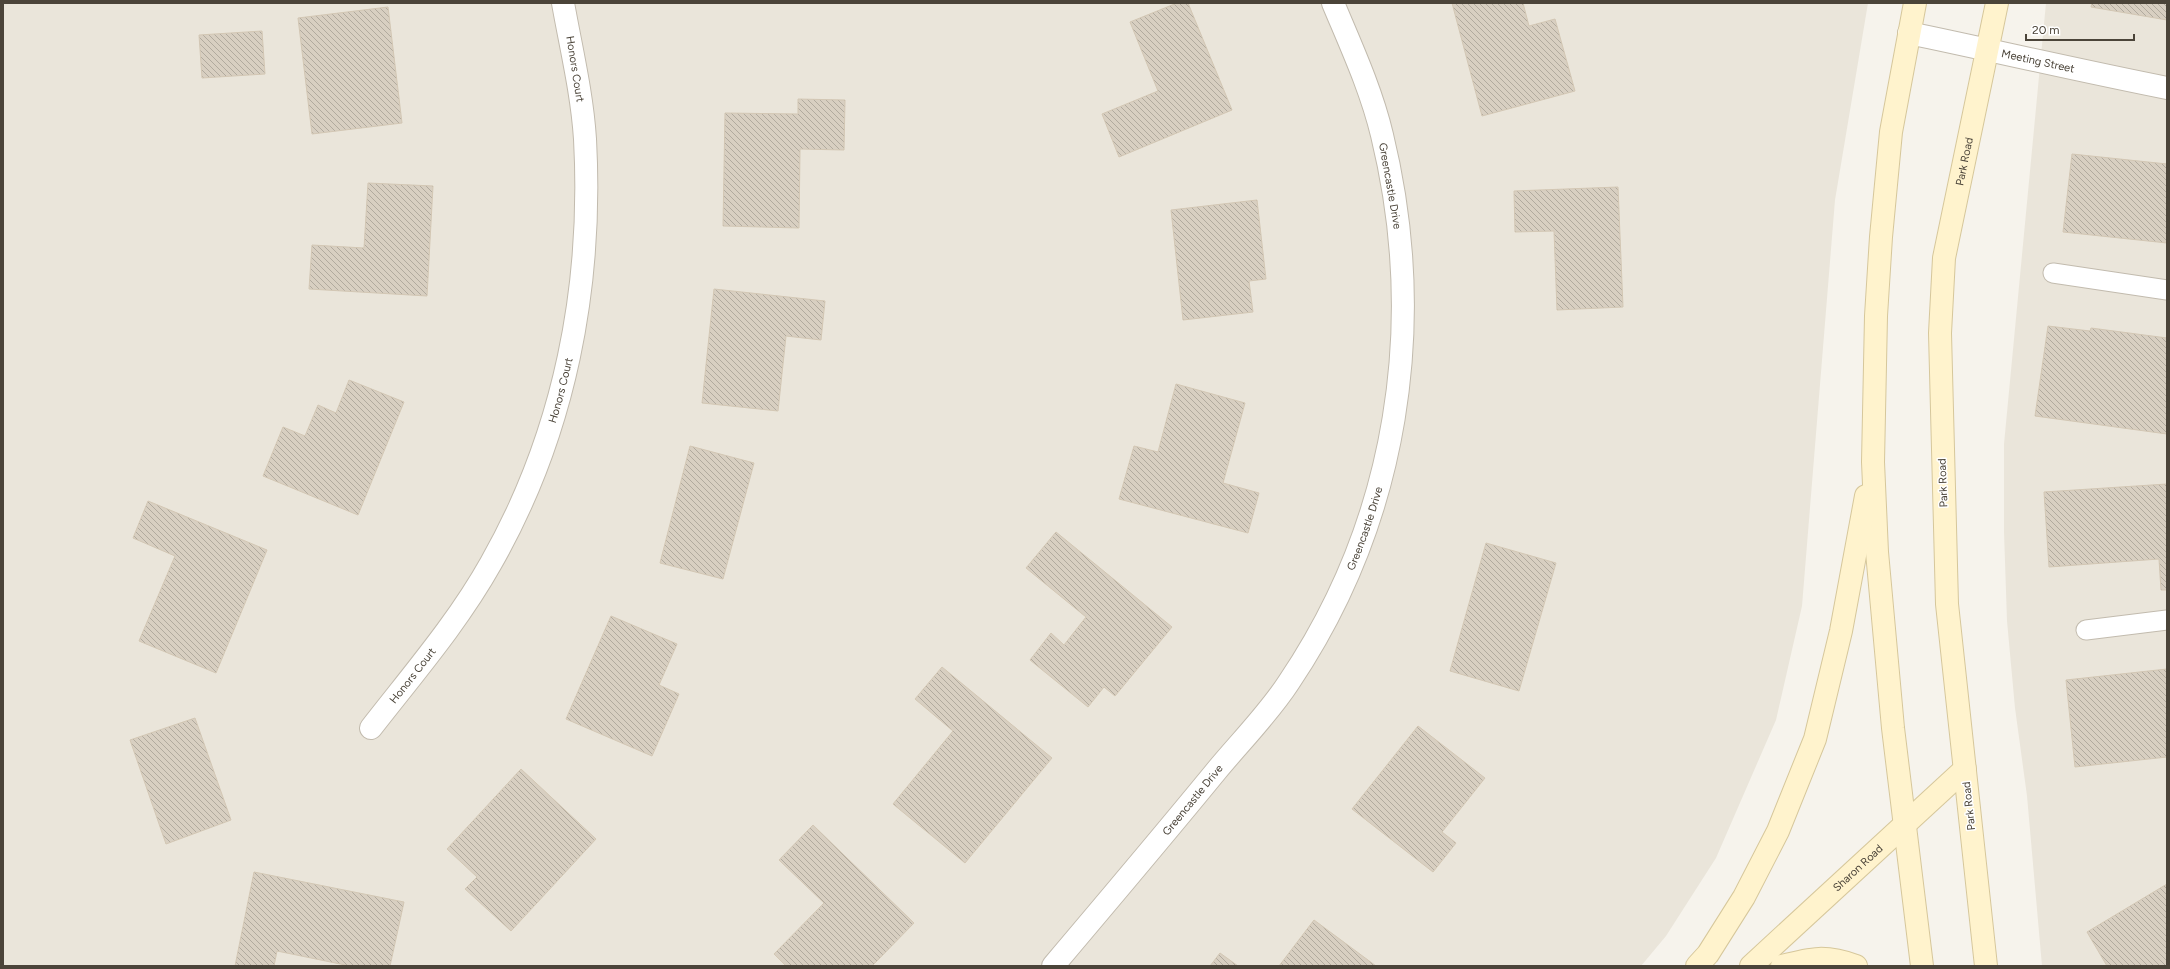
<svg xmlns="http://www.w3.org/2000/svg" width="2170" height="969" font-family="Figtree,sans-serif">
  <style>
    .residential { fill: #eae5da }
    .building { fill: url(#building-back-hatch); stroke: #d3c7b4 }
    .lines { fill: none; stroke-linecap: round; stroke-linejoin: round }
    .lane-casing { stroke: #c2bbae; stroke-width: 21 }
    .street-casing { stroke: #c2bbae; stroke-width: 24 }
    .secondary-casing { stroke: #d6c79b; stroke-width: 24 }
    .lane { stroke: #fff; stroke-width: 19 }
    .street { stroke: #fff; stroke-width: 22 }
    .secondary { stroke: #fff3cd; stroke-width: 22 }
    .labels { text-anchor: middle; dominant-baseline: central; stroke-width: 3; stroke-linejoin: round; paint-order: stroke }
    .street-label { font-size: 11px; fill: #4b4439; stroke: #fff }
  </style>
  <defs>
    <pattern id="building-back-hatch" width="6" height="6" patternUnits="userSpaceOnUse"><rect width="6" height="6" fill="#d8cfc1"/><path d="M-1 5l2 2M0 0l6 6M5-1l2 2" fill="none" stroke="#b1aa9e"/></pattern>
  </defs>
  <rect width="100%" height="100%" fill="#f6f3ec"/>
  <path class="residential" d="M 3,3 L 1868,3 L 1835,200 L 1802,606 L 1776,720 L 1716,858 L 1666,936 L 1641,966 L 3,966 Z
    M 2046,3 L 2167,3 L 2167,966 L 2042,966 L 2027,796 L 2015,708 L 2007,621 L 2004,532 L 2004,444 Z"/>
  <path class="building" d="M 1177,3 L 1188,3 L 1232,110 L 1119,157 L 1102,114 L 1158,91 L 1130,22 Z
    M 1452,3 L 1523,3 L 1529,26 L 1555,19 L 1575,91 L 1482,116 Z
    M 2092,3 L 2167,3 L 2167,20 L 2091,7 Z
    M 388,7 L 402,123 L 312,134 L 298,18 Z
    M 262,31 L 265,74 L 202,78 L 199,35 Z
    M 798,99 L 845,100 L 844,150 L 800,149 L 799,228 L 723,226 L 725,113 L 798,114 Z
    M 2072,154 L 2167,164 L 2167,243 L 2063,232 Z
    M 368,183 L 433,186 L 427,296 L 309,289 L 312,245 L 364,248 Z
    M 1618,187 L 1623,307 L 1557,310 L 1554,231 L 1515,232 L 1514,191 Z
    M 1257,200 L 1266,279 L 1249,281 L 1253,312 L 1183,320 L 1171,210 Z
    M 714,289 L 825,301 L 821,340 L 786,336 L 778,411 L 702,403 Z
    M 2048,326 L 2090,331 L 2091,328 L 2167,338 L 2167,434 L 2035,416 Z
    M 349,380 L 404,402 L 358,515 L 263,476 L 283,427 L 305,436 L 318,405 L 336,413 Z
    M 1176,384 L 1245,403 L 1223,483 L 1259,493 L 1248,533 L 1119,499 L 1134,446 L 1158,452 Z
    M 690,446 L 754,463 L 723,579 L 660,563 Z
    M 2167,484 L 2167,590 L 2161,590 L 2159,559 L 2049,567 L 2044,492 Z
    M 148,501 L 267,550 L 216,673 L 139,641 L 175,556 L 133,538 Z
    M 1056,532 L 1172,627 L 1115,696 L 1104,687 L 1088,707 L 1030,660 L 1051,633 L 1064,645 L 1086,617 L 1026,568 Z
    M 1486,543 L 1556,563 L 1519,691 L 1450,671 Z
    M 611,616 L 677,644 L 659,685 L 679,694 L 652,756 L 566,719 Z
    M 942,667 L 1052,758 L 965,863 L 893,804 L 953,731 L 915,699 Z
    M 2167,669 L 2167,757 L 2075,767 L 2066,680 Z
    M 195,718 L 231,820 L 166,844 L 130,740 Z
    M 1418,726 L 1485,778 L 1442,832 L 1456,843 L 1433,872 L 1352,809 Z
    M 521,769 L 596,839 L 511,931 L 465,889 L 477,877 L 447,849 Z
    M 813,825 L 914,923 L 872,966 L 786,966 L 774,954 L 824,903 L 779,860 Z
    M 254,872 L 404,902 L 390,966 L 350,966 L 277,951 L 274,966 L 235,966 Z
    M 2167,884 L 2167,966 L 2107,966 L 2087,932 Z
    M 1314,920 L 1376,966 L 1279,966 Z
    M 1220,953 L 1238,966 L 1210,966 Z"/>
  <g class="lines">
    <g class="lane-casing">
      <path id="lane" d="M 2053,273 L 2167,290
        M 2086,630 L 2167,620"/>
    </g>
    <g class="street-casing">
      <g id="street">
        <path id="s1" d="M 1909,33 C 1995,51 2081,71 2167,88"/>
        <path id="s2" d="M 371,728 C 413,674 458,622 491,563 C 565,433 593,286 585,139 C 582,93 571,48 563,3"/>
        <path id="s3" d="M 1053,966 C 1108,901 1163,836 1217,770 C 1241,741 1269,713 1289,682 C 1398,520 1428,324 1382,135 C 1371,89 1351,46 1333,3"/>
      </g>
    </g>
    <g class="secondary-casing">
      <g id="secondary">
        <path d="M 1915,3 L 1891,132 L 1881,237 L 1876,316 L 1873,462 L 1877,552 L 1893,728 L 1922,966"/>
        <path d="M 1697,966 L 1708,954 L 1744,897 L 1778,831 L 1815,739 L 1841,631 L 1866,496"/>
        <path id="s4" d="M 1751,966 L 1965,769"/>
        <path d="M 1782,966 C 1812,958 1826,955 1856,966"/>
        <path id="s5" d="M 1986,966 L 1947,604 L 1940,333 L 1944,258 L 1997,3"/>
      </g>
    </g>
    <use href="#lane" class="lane"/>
    <use href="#street" class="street"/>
    <use href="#secondary" class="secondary"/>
  </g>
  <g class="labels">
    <g class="street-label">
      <text stroke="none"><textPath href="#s1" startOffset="132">Meeting Street</textPath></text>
      <text transform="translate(575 69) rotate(81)">Honors Court</text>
      <text stroke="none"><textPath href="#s5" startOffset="809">Park Road</textPath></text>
      <text transform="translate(1390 186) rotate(80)">Greencastle Drive</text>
      <text stroke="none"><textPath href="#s2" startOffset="391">Honors Court</textPath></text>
      <text transform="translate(1943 483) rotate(-92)">Park Road</text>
      <text stroke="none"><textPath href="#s3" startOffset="541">Greencastle Drive</textPath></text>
      <text stroke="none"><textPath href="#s2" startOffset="67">Honors Court</textPath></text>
      <text stroke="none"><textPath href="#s3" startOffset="217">Greencastle Drive</textPath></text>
      <text transform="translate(1969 806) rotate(-96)">Park Road</text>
      <text stroke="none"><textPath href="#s4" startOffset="145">Sharon Road</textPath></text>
    </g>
  </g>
  <rect width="2170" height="969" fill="none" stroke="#4b4439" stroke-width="8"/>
  <path d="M2026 34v6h108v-6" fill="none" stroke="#4b4439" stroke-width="2"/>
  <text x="2032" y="34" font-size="12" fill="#4b4439" stroke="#ffffff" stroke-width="3" paint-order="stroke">20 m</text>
</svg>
